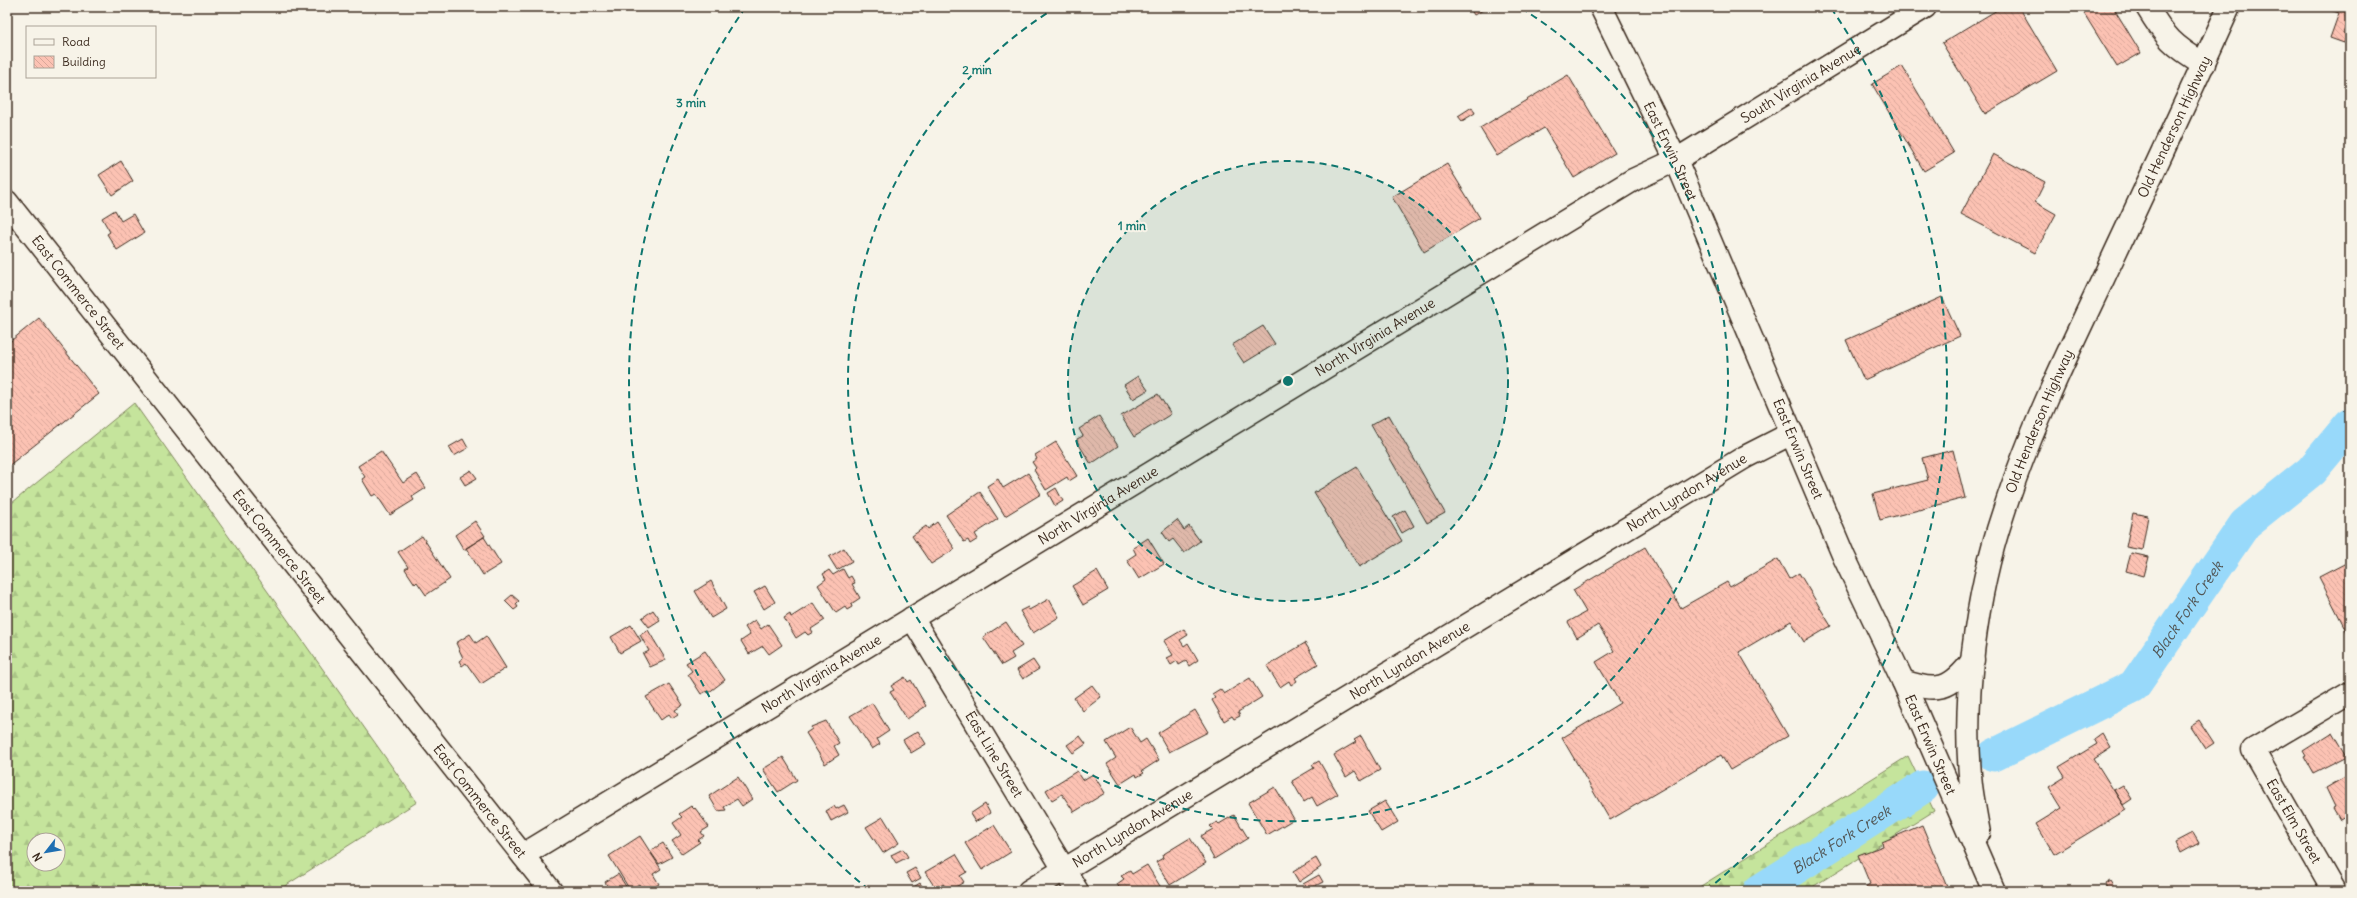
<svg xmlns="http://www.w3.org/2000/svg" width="2357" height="898" font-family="Delius,sans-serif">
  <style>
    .forest { fill: url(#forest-firs); stroke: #80875d; fill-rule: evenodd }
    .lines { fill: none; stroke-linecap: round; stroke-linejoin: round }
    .river { stroke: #98d9fa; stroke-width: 33 }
    .building { fill: url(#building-back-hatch); stroke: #3b2a1e }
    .minor-casing { stroke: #3b2a1e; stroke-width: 25 }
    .major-casing { stroke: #3b2a1e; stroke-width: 25 }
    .minor { stroke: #f7f3e8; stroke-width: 22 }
    .major { stroke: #f7f3e8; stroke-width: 22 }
    .ring { fill: none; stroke: #0f766e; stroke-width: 2; stroke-dasharray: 7 5 }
    .labels { text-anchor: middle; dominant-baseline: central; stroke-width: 4; stroke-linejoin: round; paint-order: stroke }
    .street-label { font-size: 14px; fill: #3b2a1e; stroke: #f7f3e8 }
    .water-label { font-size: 15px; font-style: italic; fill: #525655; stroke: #f7f3e8 }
    .centre { fill: #0f766e; stroke: #f7f3e8; stroke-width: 2 }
    .ring-label { font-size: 12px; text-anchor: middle; font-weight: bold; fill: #0f766e; stroke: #f7f3e8; stroke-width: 4; stroke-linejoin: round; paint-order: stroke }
  </style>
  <defs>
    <pattern id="forest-firs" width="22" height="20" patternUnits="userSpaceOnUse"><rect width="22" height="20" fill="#c5e49c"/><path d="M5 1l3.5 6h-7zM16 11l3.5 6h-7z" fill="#aac486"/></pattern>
    <pattern id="building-back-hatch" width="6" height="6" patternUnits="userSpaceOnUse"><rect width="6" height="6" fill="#fcc2b3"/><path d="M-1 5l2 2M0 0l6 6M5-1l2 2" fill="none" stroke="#d9a79a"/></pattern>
  </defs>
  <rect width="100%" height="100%" fill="#f7f3e8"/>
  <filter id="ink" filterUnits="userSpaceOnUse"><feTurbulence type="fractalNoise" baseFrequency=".025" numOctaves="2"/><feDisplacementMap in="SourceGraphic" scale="8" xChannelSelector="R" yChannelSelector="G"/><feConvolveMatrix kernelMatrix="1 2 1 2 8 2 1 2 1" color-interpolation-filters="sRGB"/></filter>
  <g filter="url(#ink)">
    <path class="forest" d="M 134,403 L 417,802 L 277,891 L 7,891 L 7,507 ZM 34,840 L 58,840 L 58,864 L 34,864 Z
      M 1908,756 L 1934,811 L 1806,891 L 1693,891 Z"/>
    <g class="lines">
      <g class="river">
        <path id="s1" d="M 1994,755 L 2134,686 L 2245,524 L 2311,471 L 2350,424"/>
        <path id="s2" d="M 1759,891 L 1923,787"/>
      </g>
    </g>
    <path class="building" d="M 1469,7 L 1484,7 L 1485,9 L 1474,15 Z
      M 2002,7 L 2019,7 L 2057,71 L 1985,114 L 1942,43 Z
      M 2080,7 L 2113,7 L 2141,53 L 2117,67 Z
      M 2322,7 L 2350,7 L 2350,16 L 2343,33 L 2348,34 L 2344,43 L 2330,38 L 2339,13 Z
      M 1902,66 L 1954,153 L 1924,171 L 1872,84 Z
      M 1568,75 L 1615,153 L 1574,178 L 1544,128 L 1497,156 L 1480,128 Z
      M 1472,107 L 1475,113 L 1462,121 L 1458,116 Z
      M 1993,154 L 2045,182 L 2035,202 L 2056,214 L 2035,253 L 1961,214 Z
      M 121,161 L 133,181 L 112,195 L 99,175 Z
      M 1447,164 L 1480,218 L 1424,252 L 1392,197 Z
      M 115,210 L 121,221 L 133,214 L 144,233 L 117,250 L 107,234 L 110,232 L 102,218 Z
      M 1942,297 L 1960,336 L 1864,380 L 1846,340 Z
      M 39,318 L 99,394 L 7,467 L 7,344 Z
      M 1263,326 L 1275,344 L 1244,363 L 1232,345 Z
      M 1138,376 L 1148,390 L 1133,399 L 1124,385 Z
      M 1158,394 L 1171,414 L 1134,437 L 1121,416 Z
      M 1389,415 L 1445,513 L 1427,523 L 1371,425 Z
      M 1099,416 L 1118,446 L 1091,464 L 1078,443 L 1077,439 L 1083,436 L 1079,429 Z
      M 463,439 L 468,448 L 454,456 L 449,447 Z
      M 1056,442 L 1077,476 L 1069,481 L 1067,477 L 1046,490 L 1034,470 L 1036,468 L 1032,462 L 1037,459 L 1035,455 Z
      M 1953,450 L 1965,498 L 1880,520 L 1873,494 L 1928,480 L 1922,458 Z
      M 381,451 L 403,483 L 417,474 L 426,488 L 412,497 L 414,500 L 390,515 L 376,494 L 372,496 L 362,479 L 365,477 L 358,466 Z
      M 1357,467 L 1402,541 L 1359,567 L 1314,493 Z
      M 471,470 L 477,478 L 465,485 L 460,477 Z
      M 1028,473 L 1041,494 L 1005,516 L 987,486 L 998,479 L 1003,488 Z
      M 1056,488 L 1063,501 L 1055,506 L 1048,493 Z
      M 980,492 L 998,519 L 975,534 L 978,539 L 970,544 L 968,540 L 964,542 L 946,515 Z
      M 1405,510 L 1414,526 L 1402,533 L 1393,517 Z
      M 2133,513 L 2148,516 L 2142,550 L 2126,547 Z
      M 1177,520 L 1184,530 L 1189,526 L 1200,541 L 1184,553 L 1173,539 L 1169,542 L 1162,532 Z
      M 475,521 L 485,536 L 464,550 L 455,535 Z
      M 937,522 L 955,549 L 931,564 L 912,536 L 926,526 L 928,529 Z
      M 422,536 L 450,579 L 426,595 L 417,582 L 415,584 L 405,569 L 408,567 L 398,552 Z
      M 484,537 L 501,564 L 483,575 L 466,548 Z
      M 1148,538 L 1164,564 L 1139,579 L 1127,560 L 1136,554 L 1133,548 Z
      M 1645,547 L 1681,608 L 1727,582 L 1730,587 L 1778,559 L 1789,579 L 1799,573 L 1831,626 L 1804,642 L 1791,621 L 1739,652 L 1788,736 L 1730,770 L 1721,755 L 1610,820 L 1562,738 L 1620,703 L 1596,662 L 1614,651 L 1598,625 L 1577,638 L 1568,622 L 1586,612 L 1573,590 Z
      M 844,548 L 852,561 L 837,570 L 829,557 Z
      M 2131,553 L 2149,557 L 2144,576 L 2126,571 Z
      M 2350,561 L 2350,638 L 2319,577 Z
      M 843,569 L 848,578 L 851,576 L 855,583 L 852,584 L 860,598 L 851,604 L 852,607 L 847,610 L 845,607 L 836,613 L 818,585 L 826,579 L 823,574 L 829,570 L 833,575 Z
      M 1097,571 L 1108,590 L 1083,605 L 1072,586 Z
      M 711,581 L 726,609 L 711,618 L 695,591 Z
      M 765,586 L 775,602 L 764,609 L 754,592 Z
      M 512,595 L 519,601 L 516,604 L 518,607 L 514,610 L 505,601 Z
      M 1049,599 L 1059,617 L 1033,633 L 1020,611 L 1028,607 L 1029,610 Z
      M 813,603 L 825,620 L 811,629 L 813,632 L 808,635 L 805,632 L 796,638 L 784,618 L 790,614 L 791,617 Z
      M 653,610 L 660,620 L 649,627 L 642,618 Z
      M 755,620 L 761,629 L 768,624 L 782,645 L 769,654 L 763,646 L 749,654 L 741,641 L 750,635 L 745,627 Z
      M 1006,622 L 1022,646 L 1011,653 L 1014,658 L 1002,665 L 983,637 Z
      M 631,625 L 641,641 L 620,653 L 611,637 Z
      M 1184,629 L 1188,635 L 1180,640 L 1184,646 L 1188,643 L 1198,660 L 1189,666 L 1186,661 L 1179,665 L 1177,661 L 1171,665 L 1167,658 L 1173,655 L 1164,641 Z
      M 648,630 L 666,660 L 650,667 L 643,654 L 649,651 L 640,635 Z
      M 470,634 L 476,643 L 486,636 L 506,668 L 481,684 L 466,663 L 462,666 L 459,661 L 463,658 L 456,643 Z
      M 1305,643 L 1318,664 L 1295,678 L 1297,681 L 1291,685 L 1289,681 L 1280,687 L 1267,666 Z
      M 705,651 L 725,680 L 708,693 L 707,691 L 701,694 L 688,674 L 692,671 L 686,663 Z
      M 1033,660 L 1039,669 L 1023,679 L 1017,670 Z
      M 905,677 L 908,682 L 911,680 L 926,706 L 907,719 L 890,692 L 894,690 L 891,686 Z
      M 1250,678 L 1262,697 L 1238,712 L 1240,716 L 1234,719 L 1232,716 L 1224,721 L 1212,700 L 1215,698 L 1212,694 L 1220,689 L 1224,694 Z
      M 669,684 L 683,705 L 675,710 L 678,714 L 672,718 L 669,714 L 661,720 L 646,697 Z
      M 1092,685 L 1101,697 L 1083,711 L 1074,698 Z
      M 872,703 L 889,731 L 877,739 L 880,744 L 872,749 L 850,716 Z
      M 1195,710 L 1208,732 L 1169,752 L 1158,733 Z
      M 2199,720 L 2214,743 L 2205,749 L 2190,726 Z
      M 826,721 L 839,743 L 834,746 L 839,755 L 825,764 L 806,733 L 812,729 L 811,727 Z
      M 1130,727 L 1140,743 L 1146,739 L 1159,760 L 1142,771 L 1144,773 L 1137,777 L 1136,774 L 1120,784 L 1107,764 L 1116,758 L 1106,742 Z
      M 918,731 L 926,744 L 911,753 L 903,740 Z
      M 2333,732 L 2347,756 L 2313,773 L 2304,757 L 2306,756 L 2303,751 Z
      M 2102,733 L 2111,748 L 2094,759 L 2126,810 L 2054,854 L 2036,824 L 2062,808 L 2049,787 L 2065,777 L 2059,767 L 2097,744 L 2094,739 Z
      M 1080,736 L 1086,744 L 1073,753 L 1067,745 Z
      M 1361,736 L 1380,770 L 1361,781 L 1355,771 L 1346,777 L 1334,755 L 1356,742 L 1354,740 Z
      M 783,757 L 797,780 L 778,792 L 763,769 Z
      M 1319,761 L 1338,794 L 1317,806 L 1312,797 L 1304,802 L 1292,781 L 1314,768 L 1312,765 Z
      M 1077,771 L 1083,780 L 1093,774 L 1105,793 L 1074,812 L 1062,794 L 1052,800 L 1046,790 Z
      M 2350,774 L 2350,814 L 2340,820 L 2333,808 L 2335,807 L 2326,788 Z
      M 738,777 L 752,799 L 742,806 L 737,799 L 724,807 L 726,810 L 718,811 L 709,796 Z
      M 2123,785 L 2132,799 L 2123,805 L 2114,790 Z
      M 1275,787 L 1294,819 L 1267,835 L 1248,803 Z
      M 1385,801 L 1398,822 L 1381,832 L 1368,811 Z
      M 985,804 L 990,813 L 975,822 L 970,814 Z
      M 844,805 L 848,812 L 831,821 L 826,811 L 834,806 L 836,809 Z
      M 691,806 L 694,809 L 695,808 L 709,827 L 701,832 L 704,836 L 698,840 L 700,842 L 682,854 L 672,841 L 681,835 L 673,823 L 682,817 L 679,814 Z
      M 1234,815 L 1248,838 L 1214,859 L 1201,836 L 1213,829 L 1210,826 L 1217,822 L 1219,824 Z
      M 883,817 L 899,843 L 883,853 L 866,827 Z
      M 994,825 L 1011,852 L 982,870 L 965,843 Z
      M 1922,825 L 1949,891 L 1867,891 L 1866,886 L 1870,884 L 1858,855 L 1883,846 L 1882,842 Z
      M 2193,833 L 2199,843 L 2181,853 L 2176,842 Z
      M 640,836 L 661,869 L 653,874 L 659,884 L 649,891 L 643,891 L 639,884 L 630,890 L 609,856 Z
      M 1190,838 L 1206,863 L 1170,885 L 1156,862 L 1163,858 L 1162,855 Z
      M 663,843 L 672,857 L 659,864 L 650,851 Z
      M 903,849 L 908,857 L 896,863 L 891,855 Z
      M 956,854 L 967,872 L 960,876 L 964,882 L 949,891 L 943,884 L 936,889 L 925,872 Z
      M 1316,858 L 1321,867 L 1299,882 L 1293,872 Z
      M 1147,865 L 1163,891 L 1121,891 L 1117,884 L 1124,879 L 1121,876 L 1130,871 L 1132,874 Z
      M 915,868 L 921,878 L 912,883 L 906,873 Z
      M 618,874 L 627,888 L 622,891 L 610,891 L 605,882 Z
      M 1319,875 L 1323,882 L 1307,890 L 1303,884 Z
      M 2110,881 L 2116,891 L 2108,891 L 2105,884 Z
      M 920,883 L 925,891 L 907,891 Z"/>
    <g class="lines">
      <g class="minor-casing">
        <g id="minor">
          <path d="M 2147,7 C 2165,37 2173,46 2204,64"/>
          <path id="s3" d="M 7,202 L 551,891"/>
          <path id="s4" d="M 912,618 L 1077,891"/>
          <path id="s5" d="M 523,855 L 1633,180 L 1676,160 L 1925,7"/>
          <path id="s6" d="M 1029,891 L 1745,457 L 1792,433"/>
          <path d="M 2334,891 L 2253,750 L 2350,693"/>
        </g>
      </g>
      <g class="major-casing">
        <g id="major">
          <path id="s7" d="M 1601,7 L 1676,160 L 1844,557 L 1903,681 L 1994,891"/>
          <path d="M 1903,681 C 1937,693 1951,690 1973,660"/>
          <path id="s8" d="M 1979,833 C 1976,817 1973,801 1971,785 C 1962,701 1976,594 2003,514 C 2029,433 2066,356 2103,279 C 2145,189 2188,98 2229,7"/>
        </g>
      </g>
      <use href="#minor" class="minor"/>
      <use href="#major" class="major"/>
    </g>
  </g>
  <circle cx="1288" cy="381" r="220" fill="#0f766e" fill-opacity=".12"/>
  <g class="ring">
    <circle cx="1288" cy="381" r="220"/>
    <path d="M1521 8A440 440 0 1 1 1055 8"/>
    <path d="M869 890A659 659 0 0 1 745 8M1831 8A659 659 0 0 1 1707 890"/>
  </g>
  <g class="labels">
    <g class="street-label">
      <text stroke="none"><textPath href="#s5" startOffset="1493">South Virginia Avenue</textPath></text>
      <text stroke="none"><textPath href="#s8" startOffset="747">Old Henderson Highway</textPath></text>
      <text stroke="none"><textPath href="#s7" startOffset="160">East Erwin Street</textPath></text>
      <text stroke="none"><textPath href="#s3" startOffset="115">East Commerce Street</textPath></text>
      <text stroke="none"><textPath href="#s5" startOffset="997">North Virginia Avenue</textPath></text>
      <text stroke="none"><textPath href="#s8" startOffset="423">Old Henderson Highway</textPath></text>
      <text stroke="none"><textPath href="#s7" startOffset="484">East Erwin Street</textPath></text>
      <text stroke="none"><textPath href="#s6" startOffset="769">North Lyndon Avenue</textPath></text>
      <text stroke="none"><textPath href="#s5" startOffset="673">North Virginia Avenue</textPath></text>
      <text stroke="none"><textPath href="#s3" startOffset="439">East Commerce Street</textPath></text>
      <text stroke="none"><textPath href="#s6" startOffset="445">North Lyndon Avenue</textPath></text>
      <text stroke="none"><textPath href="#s5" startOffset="349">North Virginia Avenue</textPath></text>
      <text stroke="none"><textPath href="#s7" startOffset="808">East Erwin Street</textPath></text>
      <text stroke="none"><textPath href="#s4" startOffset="159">East Line Street</textPath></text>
      <text stroke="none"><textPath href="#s3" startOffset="763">East Commerce Street</textPath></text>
      <text transform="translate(2294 821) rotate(60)">East Elm Street</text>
      <text stroke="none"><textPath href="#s6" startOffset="121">North Lyndon Avenue</textPath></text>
    </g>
    <g class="water-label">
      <text stroke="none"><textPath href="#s1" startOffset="249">Black Fork Creek</textPath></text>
      <text stroke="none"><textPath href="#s2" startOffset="97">Black Fork Creek</textPath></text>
    </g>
  </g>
  <circle cx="1288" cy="381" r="6" class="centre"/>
  <g class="ring-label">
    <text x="977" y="74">2 min</text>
    <text x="691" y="107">3 min</text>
    <text x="1132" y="230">1 min</text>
  </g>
  <rect width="2357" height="898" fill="none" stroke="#f7f3e8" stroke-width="24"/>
  <rect x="12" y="12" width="2333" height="874" fill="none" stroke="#3b2a1e" stroke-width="1.5" filter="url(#ink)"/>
  <rect x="26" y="26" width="130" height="52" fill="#f7f3e8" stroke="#aca397"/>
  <rect x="34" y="39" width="20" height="6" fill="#f7f3e8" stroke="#aca397"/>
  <text x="62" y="46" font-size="12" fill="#3b2a1e">Road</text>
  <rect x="34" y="56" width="20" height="12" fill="url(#building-back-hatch)" stroke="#aca397"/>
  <text x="62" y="66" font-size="12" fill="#3b2a1e">Building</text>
  <g transform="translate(46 852) rotate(239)"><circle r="19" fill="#f7f3e8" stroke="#aca397"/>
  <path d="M0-3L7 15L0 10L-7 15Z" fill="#1f6fb2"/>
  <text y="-6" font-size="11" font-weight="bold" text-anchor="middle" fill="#3b2a1e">N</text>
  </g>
</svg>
